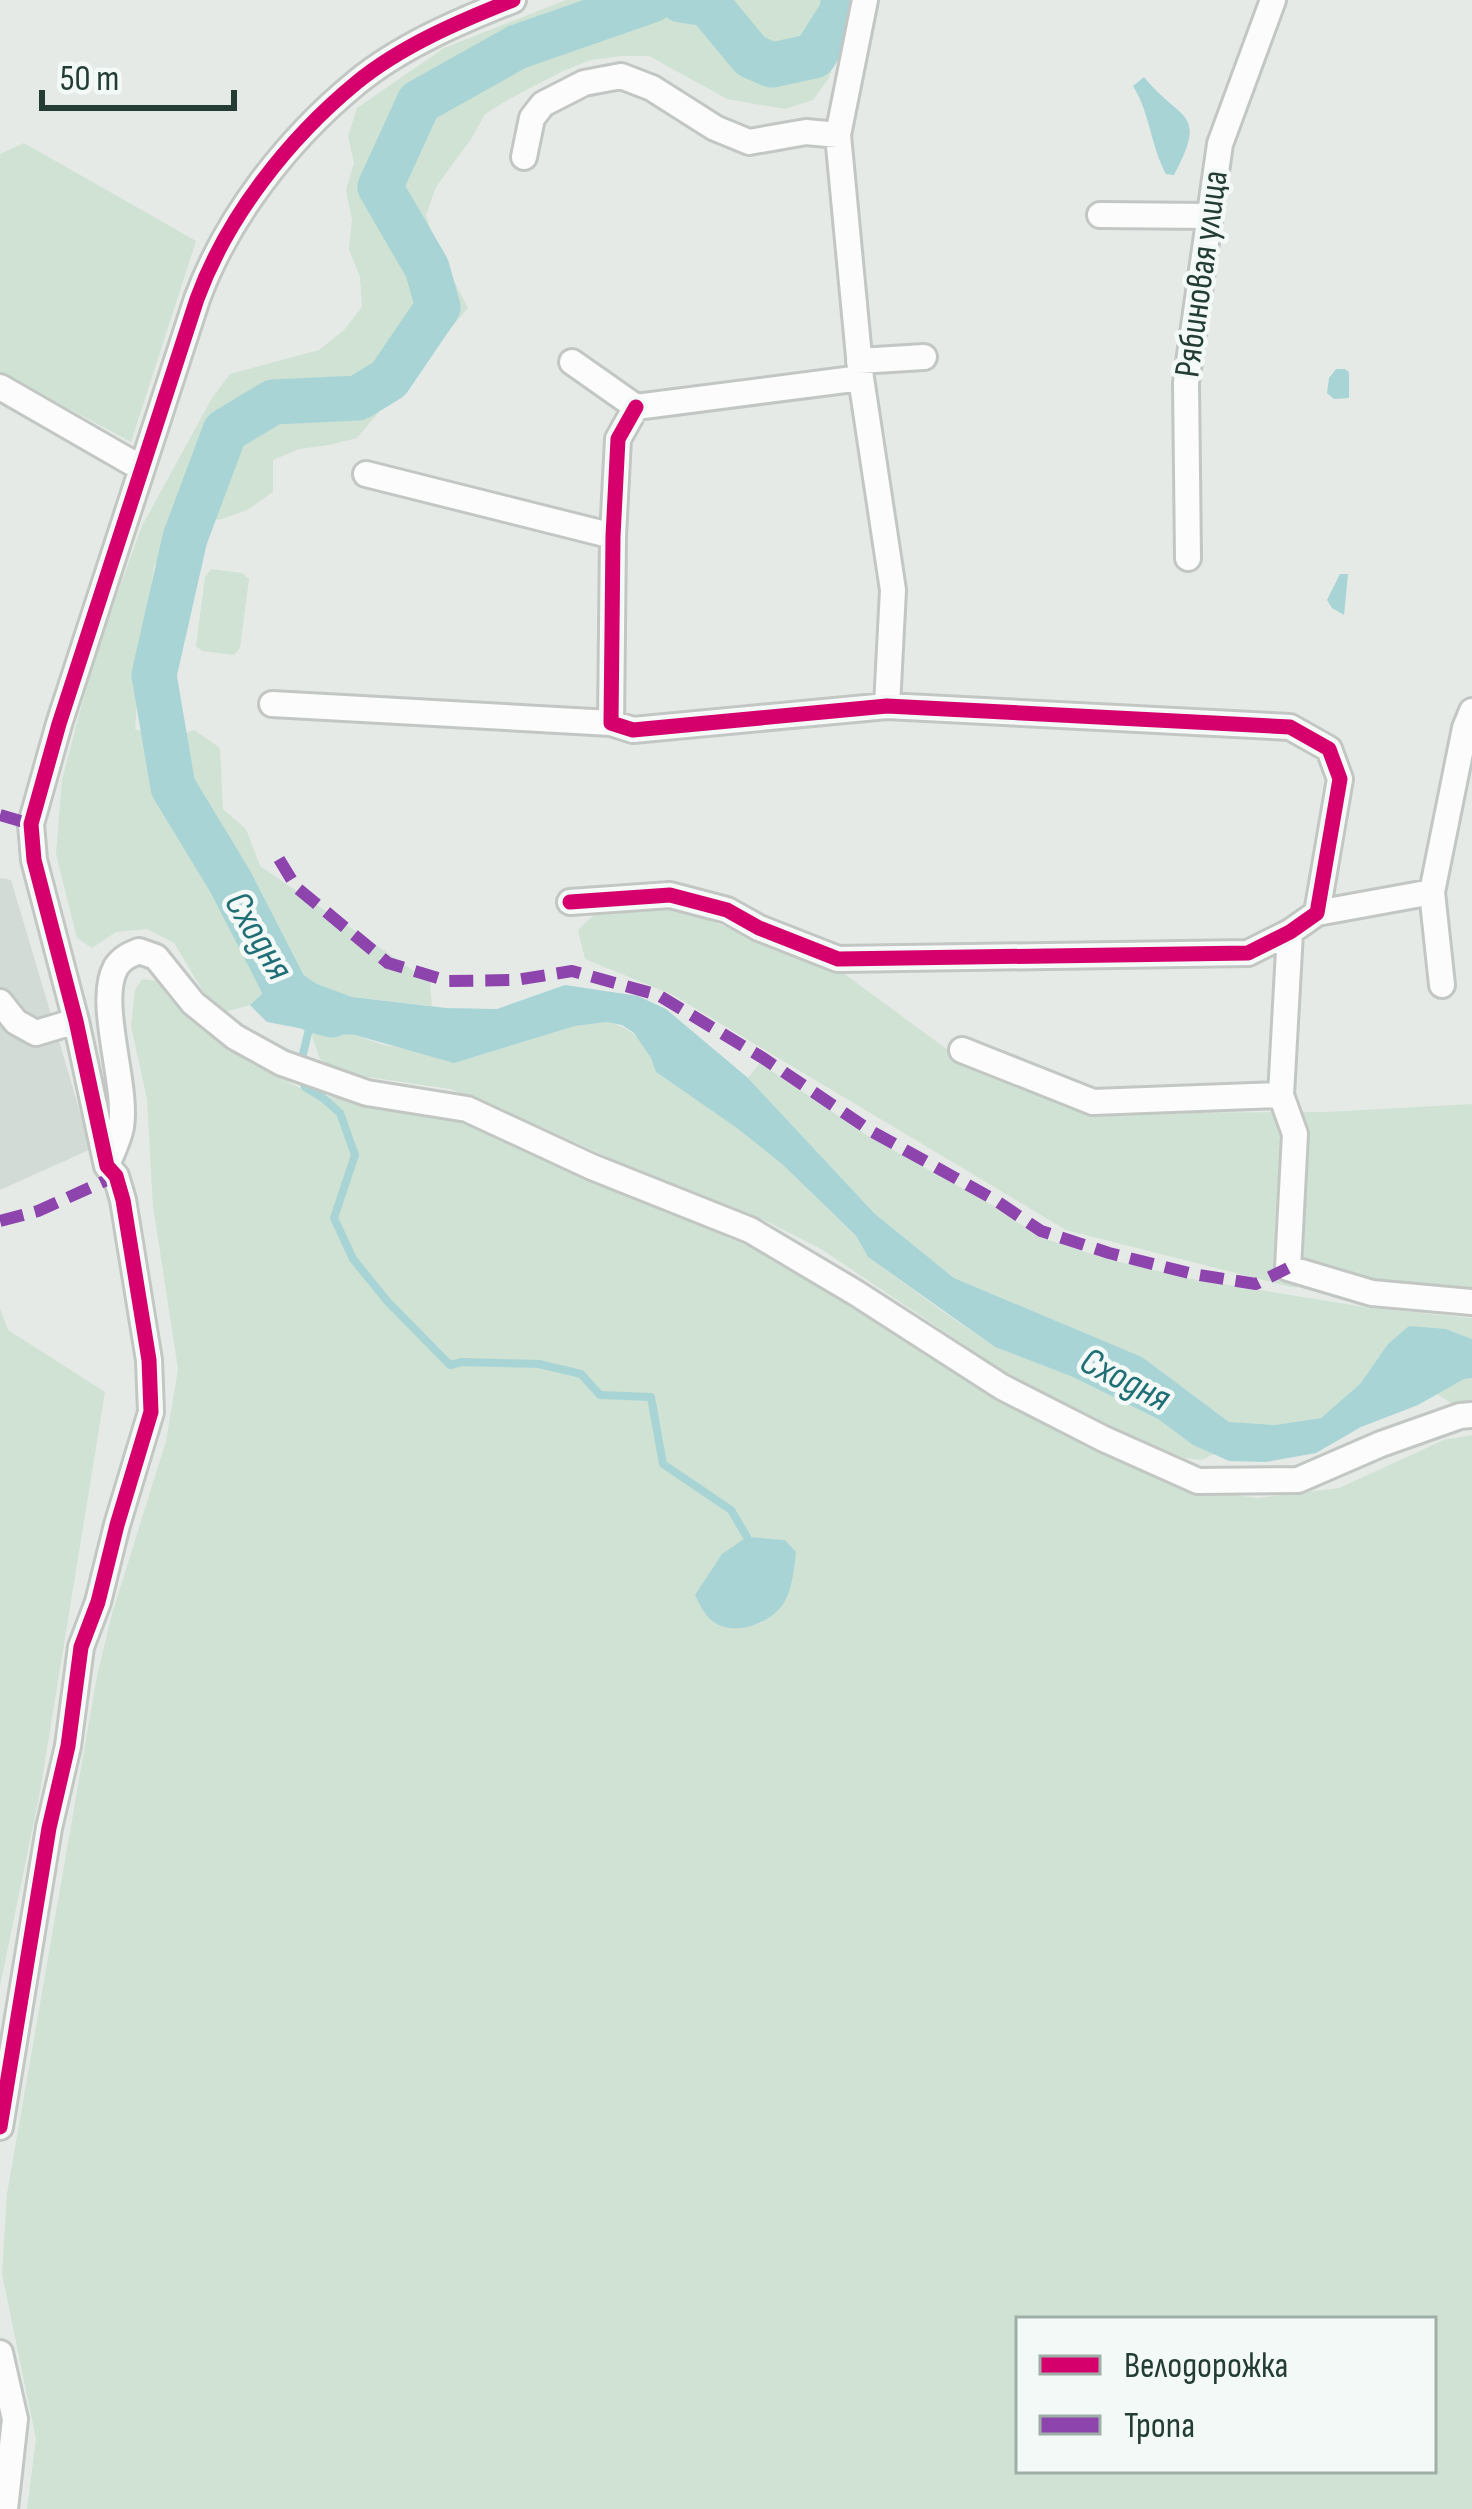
<svg xmlns="http://www.w3.org/2000/svg" width="1472" height="2509" font-family="'Sofia Sans Condensed',sans-serif">
  <style>
    .built { fill: #d3dbd7 }
    .green { fill: #cfe2d3; fill-rule: evenodd }
    .water { fill: #a8d4d6 }
    .lines { fill: none; stroke-linecap: round; stroke-linejoin: round }
    .stream { stroke: #a8d4d6; stroke-width: 8 }
    .river { stroke: #a8d4d6; stroke-width: 45 }
    .minor-casing { stroke: #c2c7c4; stroke-width: 30 }
    .minor { stroke: #fbfcfb; stroke-width: 24 }
    .quiet { stroke: #8e44ad; stroke-width: 12; stroke-dasharray: 24 12; stroke-linecap: butt }
    .cycleway-casing { stroke: #f3f9f6; stroke-width: 22 }
    .cycleway { stroke: #d6006c; stroke-width: 15 }
    .labels { text-anchor: middle; dominant-baseline: central; stroke-width: 9; stroke-linejoin: round; paint-order: stroke }
    .street-label { font-size: 36px; fill: #233d34; stroke: #f3f9f6 }
    .water-label { font-size: 39px; font-style: italic; fill: #206f76; stroke: #f3f9f6 }
  </style>
  <rect width="100%" height="100%" fill="#e5eae7"/>
  <path class="built" d="M 0,878 L 11,880 L 91,1149 L 0,1190 Z"/>
  <path class="green" d="M 566,0 L 828,0 L 835,20 L 838,50 L 829,78 L 813,100 L 785,109 L 727,99 L 649,56 L 622,56 L 591,60 L 563,71 L 511,98 L 485,114 L 471,139 L 436,187 L 426,215 L 435,244 L 468,308 L 357,438 L 329,445 L 299,449 L 273,460 L 273,492 L 249,509 L 222,519 L 194,523 L 170,540 L 154,566 L 139,672 L 135,729 L 165,740 L 194,730 L 220,748 L 223,809 L 246,829 L 260,866 L 430,982 L 432,1006 L 352,997 L 304,979 L 275,982 L 250,1005 L 225,1012 L 203,991 L 174,943 L 147,929 L 116,932 L 92,948 L 77,938 L 56,854 L 62,780 L 95,655 L 142,526 L 212,398 L 230,374 L 319,350 L 344,330 L 362,307 L 360,277 L 349,249 L 352,220 L 346,190 L 354,163 L 348,136 L 357,108 L 444,48 Z
    M 24,143 L 196,241 L 131,442 L 0,372 L 0,154 Z
    M 211,569 L 242,573 L 249,579 L 240,648 L 234,655 L 202,651 L 196,646 L 205,577 Z
    M 664,904 L 835,967 L 952,1053 L 1087,1113 L 1327,1112 L 1472,1104 L 1472,1294 L 1291,1287 L 1066,1230 L 673,995 L 585,959 L 578,930 L 595,914 Z
    M 142,979 L 157,981 L 169,998 L 201,1029 L 254,1065 L 310,1093 L 469,1122 L 774,1258 L 968,1377 L 1099,1452 L 1186,1489 L 1258,1498 L 1339,1488 L 1444,1440 L 1472,1435 L 1472,2509 L 27,2509 L 36,2439 L 2,2274 L 7,2194 L 97,1676 L 112,1614 L 166,1441 L 178,1369 L 153,1206 L 147,1099 L 131,1026 L 135,990 ZM 747,1538 L 785,1540 L 762,1623 C 722,1632 717,1630 696,1595 ZM 1019,2320 L 1433,2320 L 1433,2470 L 1019,2470 Z
    M 606,1022 C 635,1027 647,1046 657,1073 L 738,1128 L 782,1164 L 856,1237 L 868,1257 L 942,1311 L 995,1347 L 1073,1377 L 1158,1419 L 1193,1445 L 1214,1454 L 1202,1460 L 1184,1458 L 1104,1424 L 1009,1375 L 821,1249 L 762,1219 L 621,1163 L 499,1108 L 450,1089 L 361,1076 L 333,1068 L 320,1059 L 310,1030 L 355,1035 L 383,1045 L 468,1059 L 575,1026 Z
    M 760,1063 L 868,1136 L 992,1205 L 1039,1237 L 1107,1259 L 1191,1279 L 1370,1308 L 1472,1318 L 1472,1339 L 1446,1329 L 1388,1344 L 1360,1384 L 1321,1418 L 1275,1425 L 1229,1422 L 1142,1357 L 954,1278 L 875,1214 L 748,1078 Z
    M 0,1308 L 8,1330 L 105,1392 L 40,1792 L 0,1986 Z
    M 1472,1378 L 1472,1404 L 1454,1405 L 1437,1394 L 1464,1379 Z"/>
  <path class="water" d="M 1144,77 C 1180,122 1209,109 1174,175 L 1166,174 C 1151,147 1150,113 1133,86 Z
    M 1336,369 L 1345,369 L 1349,372 L 1349,398 L 1334,399 L 1327,393 L 1329,378 Z
    M 1340,574 L 1348,574 L 1344,615 L 1332,608 L 1327,600 Z
    M 304,979 L 352,997 L 446,1008 L 497,1009 L 565,985 L 638,996 L 666,1009 L 748,1078 L 875,1214 L 954,1278 L 1142,1357 L 1229,1422 L 1275,1425 L 1321,1418 L 1360,1384 L 1388,1344 L 1409,1326 L 1446,1329 L 1472,1339 L 1472,1378 L 1464,1379 L 1418,1405 L 1361,1427 L 1316,1453 L 1266,1462 L 1229,1461 L 1193,1445 L 1158,1419 L 1073,1377 L 995,1347 L 868,1257 L 856,1236 L 782,1164 L 737,1128 L 656,1072 L 651,1058 L 634,1033 L 622,1025 L 606,1022 L 575,1026 L 454,1063 L 355,1035 L 325,1033 L 267,1022 L 250,1005 L 275,982 Z
    M 747,1537 L 785,1540 L 796,1552 C 794,1569 792,1595 780,1608 C 764,1626 731,1637 711,1620 C 704,1614 699,1603 695,1595 L 722,1554 Z"/>
  <g class="lines">
    <path class="stream" d="M 302,1058 L 310,1025
      M 301,1077 L 305,1087 L 323,1098 L 340,1113 L 355,1155 L 334,1218 L 353,1259 L 388,1302 L 450,1365 L 462,1362 L 539,1364 L 581,1374 L 600,1395 L 651,1397 L 663,1464 L 731,1510 L 747,1537"/>
    <path class="river" d="M 681,0 L 708,4 L 751,56 L 772,65 L 814,56 L 842,12 L 843,0
      M 332,1015 L 314,1010 L 286,990 L 230,881 L 173,787 L 154,675 L 185,538 L 225,431 L 273,402 L 358,398 L 389,379 L 438,307 L 427,268 L 380,187 L 419,102 L 517,47 L 652,0"/>
    <g class="minor-casing">
      <path id="minor" d="M 865,0 L 838,135 L 861,378 L 893,590 L 887,706
        M 524,157 L 532,118 L 543,104 L 584,83 L 621,76 L 652,88 L 715,128 L 749,142 L 806,132 L 838,135
        M 1100,215 L 1209,216
        M 859,361 L 924,357
        M 572,362 L 636,407 L 861,378
        M 0,387 L 141,468
        M 366,474 L 613,536
        M 1188,558 L 1186,383 L 1220,144 L 1273,0
        M 272,704 L 611,723
        M 1432,892 L 1442,985
        M 570,902 L 670,895 L 727,910 L 759,928 L 838,959 L 1248,953 L 1290,932 L 1317,913 L 1340,779 L 1329,749 L 1290,727 L 887,706 L 633,730 L 611,723 L 613,536 L 618,439 L 636,407
        M 1317,913 L 1432,892 L 1465,728 L 1472,711
        M 0,1002 L 16,1022 L 36,1033 L 76,1021
        M 962,1050 L 1093,1102 L 1281,1095 L 1290,932
        M 1281,1095 L 1295,1134 L 1288,1268 L 1372,1293 L 1472,1302
        M 108,1163 C 112,1152 119,1139 121,1127 C 128,1084 96,1002 116,967 C 122,958 129,955 139,951 L 156,957 L 193,1003 L 235,1037 L 282,1063 L 367,1093 L 467,1109 L 592,1167 L 750,1230 L 856,1293 L 1002,1387 L 1104,1439 L 1198,1481 L 1298,1480 L 1381,1444 L 1460,1416 L 1472,1415
        M 0,2127 L 49,1828 L 68,1746 L 81,1647 L 98,1602 L 117,1525 L 151,1412 L 149,1360 L 123,1200 L 116,1176 L 107,1166 L 76,1021 L 34,860 L 31,824 L 59,724 L 197,299 C 227,217 288,139 356,83 C 401,46 460,21 513,0
        M 0,2353 L 15,2419 L 5,2509"/>
    </g>
    <use href="#minor" class="minor"/>
    <path class="quiet" d="M 0,815 L 31,824
      M 279,859 L 296,887 L 388,963 L 448,981 L 516,980 L 572,971 L 658,995 L 763,1058 L 871,1131 L 995,1200 L 1041,1231 L 1109,1253 L 1193,1274 L 1256,1284 L 1288,1268
      M 0,1221 L 38,1211 L 116,1176"/>
    <g class="cycleway-casing">
      <path id="cycleway" d="M 570,902 L 670,895 L 727,910 L 759,928 L 838,959 L 1248,953 L 1290,932 L 1317,913 L 1340,779 L 1329,749 L 1290,727 L 887,706 L 633,730 L 611,723 L 613,536 L 618,439 L 636,407
        M 0,2127 L 49,1828 L 68,1746 L 81,1647 L 98,1602 L 117,1525 L 151,1412 L 149,1360 L 123,1200 L 116,1176 L 107,1166 L 76,1021 L 34,860 L 31,824 L 59,724 L 197,299 C 227,217 288,139 356,83 C 401,46 460,21 513,0"/>
    </g>
    <use href="#cycleway" class="cycleway"/>
  </g>
  <g class="labels">
    <g class="street-label">
      <text transform="translate(1202 274) rotate(-82)">Рябиновая улица</text>
    </g>
    <g class="water-label">
      <text transform="translate(258 936) rotate(59)">Сходня</text>
      <text transform="translate(1125 1380) rotate(27)">Сходня</text>
    </g>
  </g>
  <rect x="1016" y="2317" width="420" height="156" fill="#f3f9f6" stroke="#a0aea8" stroke-width="3"/>
  <rect x="1040" y="2356" width="60" height="18" fill="#d6006c" stroke="#a0aea8" stroke-width="3"/>
  <text x="1124" y="2377" font-size="36" fill="#233d34">Велодорожка</text>
  <rect x="1040" y="2416" width="60" height="18" fill="#8e44ad" stroke="#a0aea8" stroke-width="3"/>
  <text x="1124" y="2437" font-size="36" fill="#233d34">Тропа</text>
  <path d="M42 90v18h192v-18" fill="none" stroke="#233d34" stroke-width="6"/>
  <text x="60" y="90" font-size="36" fill="#233d34" stroke="#f3f9f6" stroke-width="9" paint-order="stroke">50 m</text>
</svg>
